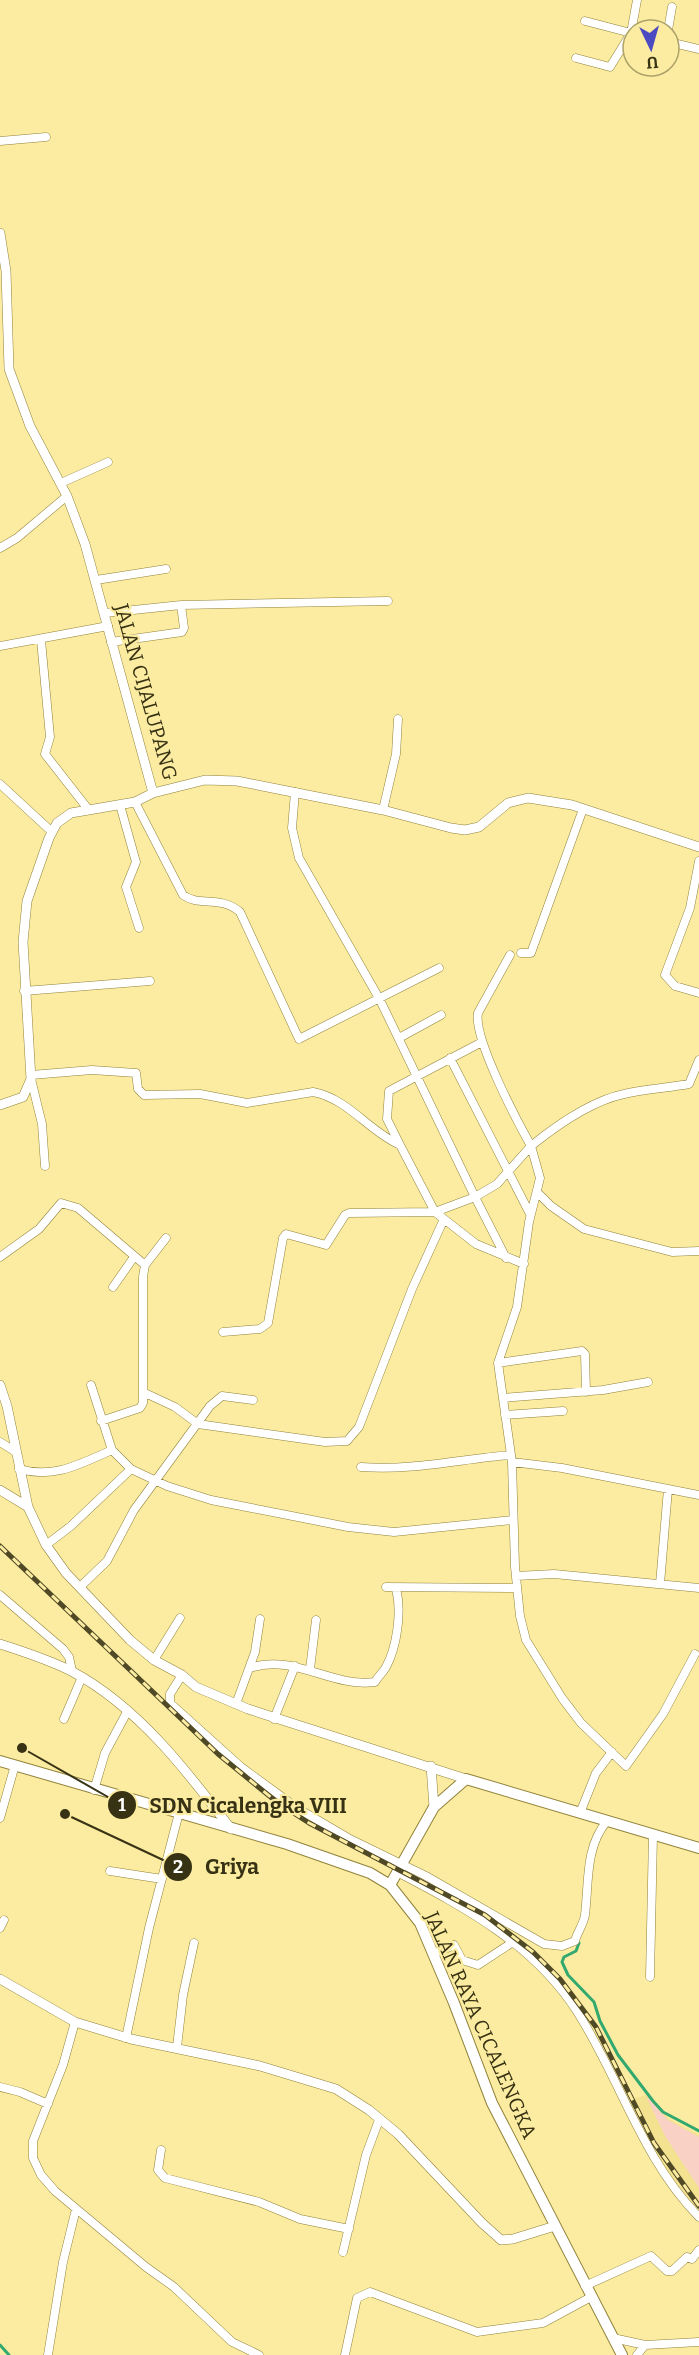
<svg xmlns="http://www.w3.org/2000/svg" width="699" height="2355" font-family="Bitter,serif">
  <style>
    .built { fill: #f3e28f }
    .green { fill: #fad2c5 }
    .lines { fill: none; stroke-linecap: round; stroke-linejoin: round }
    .stream { stroke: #33a970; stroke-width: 3 }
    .minor-casing { stroke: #91823a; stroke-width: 9 }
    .tertiary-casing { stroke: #91823a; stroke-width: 10 }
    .secondary-casing { stroke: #91823a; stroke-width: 12 }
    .minor { stroke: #fff; stroke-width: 8 }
    .tertiary { stroke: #fff; stroke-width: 9 }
    .secondary { stroke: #fff; stroke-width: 10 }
    .rail-casing { stroke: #504925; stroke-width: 5 }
    .rail { stroke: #fbeca1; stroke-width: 3; stroke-dasharray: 9; stroke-linecap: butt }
    .labels { text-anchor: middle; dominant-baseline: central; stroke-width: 4.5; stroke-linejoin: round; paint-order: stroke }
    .street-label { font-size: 20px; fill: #383214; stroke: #fbeca1 }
    .leader { fill: none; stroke: #383214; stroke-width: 2 }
    .callout-dot { fill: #383214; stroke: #fbeca1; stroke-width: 2 }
    .mark-label { font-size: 18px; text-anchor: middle; font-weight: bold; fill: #fff }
    .callout-label { font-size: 21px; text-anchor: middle; font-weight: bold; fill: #383214; stroke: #fbeca1; stroke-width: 4.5; stroke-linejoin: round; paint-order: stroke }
  </style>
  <rect width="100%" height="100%" fill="#fbeca1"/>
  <path class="built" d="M 646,2095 L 669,2119 L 699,2135 L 699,2212 L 655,2155 L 627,2101 Z"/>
  <path class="green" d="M 646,2096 L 668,2120 L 699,2137 L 699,2188 L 665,2136 Z"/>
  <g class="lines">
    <path class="stream" d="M 579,1943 L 576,1951 L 564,1957 L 562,1962 L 568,1975 L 594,2002 L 600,2021 L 618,2055 L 653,2101 L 663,2112 L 699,2131
      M 0,2345 L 9,2355"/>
    <g class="minor-casing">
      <path id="minor" d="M 668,30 L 672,7
        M 633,34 L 631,33 L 637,0
        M 669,42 L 699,49
        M 576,58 L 610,67 L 631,33 L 585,21
        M 0,141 L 46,137
        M 61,483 L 108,462
        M 0,548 L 17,538 L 67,496
        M 96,580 L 166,569
        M 105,613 L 181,605
        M 41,640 L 50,737 L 45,754 L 88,809
        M 111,642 L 182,632 L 184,628 L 181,605 L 388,601
        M 0,646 L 108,626
        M 0,784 L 52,832
        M 135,802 L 183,895 C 199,907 220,895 240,912 L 299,1039 L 439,968
        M 120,805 L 136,862 L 126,887 L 139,928
        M 383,810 L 396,754 L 398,719
        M 699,861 L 690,908 L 665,975 L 675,986 L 699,993
        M 521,953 L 531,953 L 583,809
        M 24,991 L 150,981
        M 399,1038 L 441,1015
        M 450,1058 L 530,1214
        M 31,1075 L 92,1070 L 136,1073 L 138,1089 L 144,1095 L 200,1094 L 247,1103 L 313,1092 C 349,1099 368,1131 400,1145 L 435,1212 L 476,1244 L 524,1264
        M 31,1079 L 42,1124 L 45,1166
        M 400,1145 L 387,1119 L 389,1091 L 482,1042
        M 537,1192 L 551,1206 L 584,1229 L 672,1252 L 699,1251
        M 0,1257 L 39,1229 L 61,1203 L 78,1208 L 145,1265
        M 506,1258 L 475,1197 L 497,1184 L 531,1146 C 517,1121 473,1038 478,1013 L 510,955
        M 113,1287 L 134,1257
        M 223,1332 L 260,1329 L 268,1323 L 283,1238 L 286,1234 L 326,1245 L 345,1215 L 349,1213 L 435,1212 L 475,1197 L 380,1000 L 299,858 L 292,828 L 295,792
        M 498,1363 L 582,1351 L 585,1354 L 586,1392
        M 91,1385 L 112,1450 L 131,1469 L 167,1486 L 211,1500 L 348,1527 L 394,1532 L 513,1520
        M 145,1393 L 175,1407 L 198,1424 L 325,1442 L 347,1441 L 359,1427 L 412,1289 L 444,1219
        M 503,1398 L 603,1390 L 648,1382
        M 505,1415 L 563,1411
        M 101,1421 L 140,1408 L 143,1403 L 143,1277 L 145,1265 L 166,1238
        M 0,1442 L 16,1452
        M 512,1462 L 562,1468 L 699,1495
        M 361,1467 C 412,1471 461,1459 511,1455
        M 19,1469 C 54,1479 80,1464 112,1450
        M 46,1545 L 71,1526 L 131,1469
        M 516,1576 L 554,1574 L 699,1588
        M 660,1584 L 668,1489
        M 80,1587 L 107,1561 L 134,1510 L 210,1406 L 222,1396 L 253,1400
        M 386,1587 L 517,1588
        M 0,1595 L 63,1649 L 69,1657 L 72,1671
        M 695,1654 L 663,1714 L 626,1766 L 581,1723 L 562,1698 L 526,1640 L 520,1616 L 515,1567 L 512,1462 L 498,1363 L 517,1307 L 529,1222 L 540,1178 L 531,1146 C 557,1125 591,1101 624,1094 C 645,1089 667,1088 689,1084 L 699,1060
        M 154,1660 L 180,1618
        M 250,1668 C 293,1653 332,1688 375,1682 C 378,1676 383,1673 386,1667 C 397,1647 402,1611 396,1589
        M 310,1669 L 316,1620
        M 182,1675 L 170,1694 L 170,1703 L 241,1767 L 297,1808 L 348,1838 L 426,1876 L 544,1944 L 562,1946 L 575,1941 C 577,1933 584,1923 585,1915 C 589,1882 585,1847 607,1821
        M 236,1704 L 255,1652 L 260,1619
        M 64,1719 L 82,1677
        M 274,1719 L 295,1666
        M 94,1790 L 105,1753 L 127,1712
        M 580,1813 L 596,1773 L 612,1752
        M 0,1818 L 15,1765
        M 110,1871 L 162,1879
        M 397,1872 C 466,1908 535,1945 578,2013 C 621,2081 642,2159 699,2217
        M 0,1928 L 4,1920
        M 433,1954 L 454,1945 L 462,1960 L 478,1965 L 513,1942
        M 650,1977 L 653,1835
        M 75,2022 L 63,2065 L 33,2141 L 33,2158 L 41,2175 L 55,2191 L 146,2267 L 174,2287 L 232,2342 L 259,2355
        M 126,2038 L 149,1928 L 179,1813
        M 177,2047 L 183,1995 L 194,1943
        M 0,2087 L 20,2092 L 48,2104
        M 161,2150 L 158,2170 L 165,2178 L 259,2202 L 300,2219 L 349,2229
        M 343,2252 L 366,2155 L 379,2120
        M 585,2286 L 651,2256 L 667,2271 L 672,2271 L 687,2257 L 692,2259 L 699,2250
        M 613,2338 L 645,2345 L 699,2342
        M 48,2355 L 63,2262 L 76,2209
        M 345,2355 L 357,2298 L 370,2292 L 477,2332 L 543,2323 L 591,2297
        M 637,2355 L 645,2345"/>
    </g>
    <g class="tertiary-casing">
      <path id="tertiary" d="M 0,233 L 6,271 L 9,369 L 30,426 L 67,496 L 85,544 L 153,793 L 205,780 L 237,781 L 383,810 L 451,828 L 465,830 L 479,827 L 508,803 L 528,798 L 572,805 L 699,847
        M 0,1105 L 23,1097 L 31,1079 L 23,942 L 27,901 L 49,838 L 57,823 L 71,813 L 135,802 L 153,793
        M 0,1385 L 7,1406 L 28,1507
        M 0,1490 L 28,1507 L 46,1545 L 66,1573 L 130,1640 L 154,1660 L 182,1675 L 196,1687 L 248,1709 L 466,1779
        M 0,1644 C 24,1652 50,1660 73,1672 C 138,1707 187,1771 231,1829
        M 431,1766 L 434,1807
        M 0,1979 L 75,2022 L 131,2039 L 260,2066 L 336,2089 L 369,2110 L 398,2134 L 482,2223 L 501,2240 L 513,2239 L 555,2226"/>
    </g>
    <g class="secondary-casing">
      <path id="secondary" d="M 0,1761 L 287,1844 L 370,1873 L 390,1885 L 420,1923 L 454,2003 L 492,2103 L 622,2355
        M 390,1885 L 434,1807 L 466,1779 L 699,1848"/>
    </g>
    <use href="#minor" class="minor"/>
    <use href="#tertiary" class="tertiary"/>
    <use href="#secondary" class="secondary"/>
    <g class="rail-casing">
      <path id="rail" d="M 0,1546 L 218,1754 L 278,1803 L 309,1823 L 485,1915 L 533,1952 L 560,1979 L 596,2027 L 654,2143 L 699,2206"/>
    </g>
    <use href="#rail" class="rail"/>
  </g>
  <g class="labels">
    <g class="street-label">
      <text transform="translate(146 692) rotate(74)">JALAN CIJALUPANG</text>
      <text transform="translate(481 2025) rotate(66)">JALAN RAYA CICALENGKA</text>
    </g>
  </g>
  <path class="leader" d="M22 1748L122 1805M65 1814L178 1867"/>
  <g class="callout-dot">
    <circle cx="22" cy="1748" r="6"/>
    <circle cx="65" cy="1814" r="6"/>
    <circle cx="122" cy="1805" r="15"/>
    <circle cx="178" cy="1867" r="15"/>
  </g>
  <g class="mark-label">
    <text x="122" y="1811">1</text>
    <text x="178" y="1873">2</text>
  </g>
  <g class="callout-label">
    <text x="248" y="1813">SDN Cicalengka VIII</text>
    <text x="232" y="1874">Griya</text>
  </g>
  <g transform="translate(651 48) rotate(175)"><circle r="28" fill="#fbeca1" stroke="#ada269" stroke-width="1.5"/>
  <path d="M0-4.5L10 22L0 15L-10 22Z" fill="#4c4ac0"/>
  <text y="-9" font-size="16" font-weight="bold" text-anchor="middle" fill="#383214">U</text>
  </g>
</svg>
